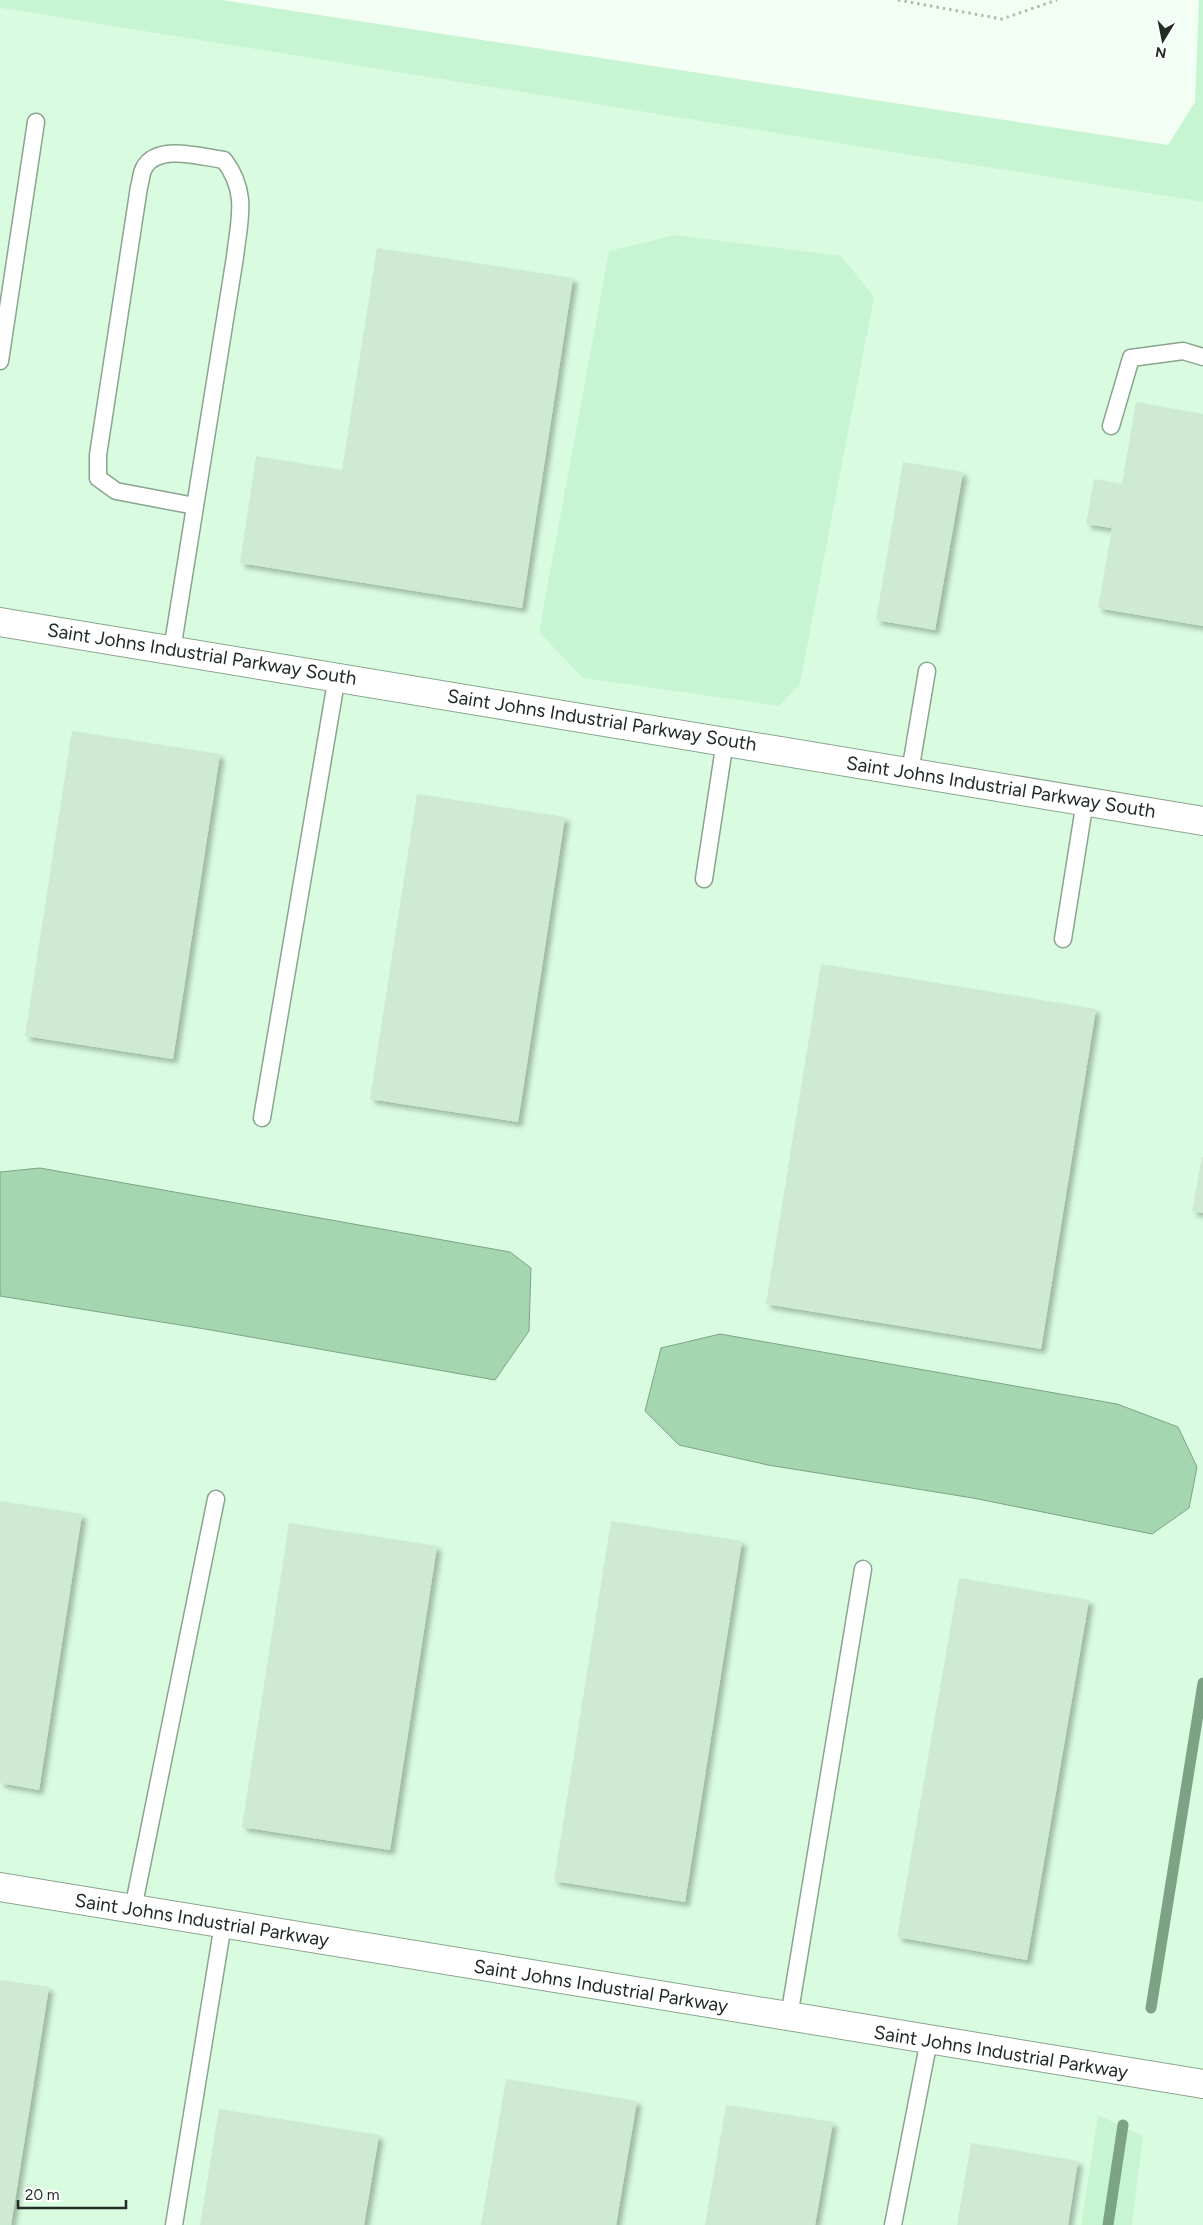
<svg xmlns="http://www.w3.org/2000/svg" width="1203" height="2225" font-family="Figtree,sans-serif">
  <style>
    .built { fill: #d9fce0 }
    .green { fill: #c8f5d1 }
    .water { fill: #a4d6af; stroke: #7da385 }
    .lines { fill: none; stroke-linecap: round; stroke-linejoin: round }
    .stream { stroke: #7da385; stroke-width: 11 }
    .building { fill: #ceead3; filter: url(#shadow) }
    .service-casing { stroke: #8ba48f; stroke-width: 19 }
    .minor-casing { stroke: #8ba48f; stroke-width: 30 }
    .path { stroke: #b0bbb2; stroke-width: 3; stroke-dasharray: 2.5 4; stroke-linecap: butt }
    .service { stroke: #fff; stroke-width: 16 }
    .minor { stroke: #fff; stroke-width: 28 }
    .labels { text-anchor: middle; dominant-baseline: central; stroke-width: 4; stroke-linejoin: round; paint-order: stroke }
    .street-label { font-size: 19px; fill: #222c24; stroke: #fff }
  </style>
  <defs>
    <filter id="shadow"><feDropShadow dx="4.5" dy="4.5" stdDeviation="2.5" flood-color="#0004"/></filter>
  </defs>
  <rect width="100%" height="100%" fill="#f3fef5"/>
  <path class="built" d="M 0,8 L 1203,202 L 1203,2225 L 0,2225 Z"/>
  <path class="green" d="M 0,0 L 222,0 L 1168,145 L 1195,102 L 1199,0 L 1203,0 L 1203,202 L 0,8 Z
    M 675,235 L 841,256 L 874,297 L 800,684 L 779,706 L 583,678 L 539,632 L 609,251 Z
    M 1098,2115 L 1143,2136 L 1132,2225 L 1081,2225 Z"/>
  <path class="water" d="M 40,1168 L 510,1252 L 531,1268 L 529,1331 L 495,1380 L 205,1329 L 0,1296 L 0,1172 Z
    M 720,1334 L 1117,1404 L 1178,1427 L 1197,1467 L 1189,1508 L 1152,1534 L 973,1498 L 768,1465 L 679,1445 L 645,1411 L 661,1348 Z"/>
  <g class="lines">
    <path class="stream" d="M 1151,2008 L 1203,1683
      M 1108,2225 L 1123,2125"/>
  </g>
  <path class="building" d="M 377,248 L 573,278 L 522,608 L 240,563 L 256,456 L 342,470 Z
    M 1136,402 L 1203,414 L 1203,626 L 1098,608 L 1112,528 L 1086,524 L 1094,479 L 1122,484 Z
    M 903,462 L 963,472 L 935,630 L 876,620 Z
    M 72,731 L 220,754 L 173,1059 L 25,1036 Z
    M 417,794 L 565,817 L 518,1122 L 370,1099 Z
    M 821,964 L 1096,1009 L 1041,1349 L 766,1304 Z
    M 1202,1157 L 1203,1157 L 1203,1213 L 1192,1211 Z
    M 0,1501 L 82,1514 L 39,1790 L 0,1783 Z
    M 611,1521 L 742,1541 L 685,1902 L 554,1881 Z
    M 289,1523 L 437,1546 L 390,1850 L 242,1827 Z
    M 959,1578 L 1089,1600 L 1027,1960 L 897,1937 Z
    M 0,1980 L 49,1987 L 11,2225 L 0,2225 Z
    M 506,2079 L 637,2101 L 616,2225 L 481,2225 Z
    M 726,2105 L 833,2122 L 815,2225 L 705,2225 Z
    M 219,2109 L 379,2135 L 364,2225 L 200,2225 Z
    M 971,2143 L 1078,2161 L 1068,2225 L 957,2225 Z"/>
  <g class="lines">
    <g class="service-casing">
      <path id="service" d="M 0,361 L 36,122
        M 1111,426 L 1131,358 L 1183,351 L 1203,357
        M 172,650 L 235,257 C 239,220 249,193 224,160 C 202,157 157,143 144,168 C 141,173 141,181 139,187 L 98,455 L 98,478 L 116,491 L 195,506
        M 910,772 L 927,671
        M 704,879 L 725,741
        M 1063,939 L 1085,801
        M 262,1118 L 337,676
        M 133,1909 L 216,1499
        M 789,2017 L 863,1569
        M 174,2225 L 223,1924
        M 893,2225 L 929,2040"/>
    </g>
    <g class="minor-casing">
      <path id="minor" d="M 0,622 L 1203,821
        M 0,1887 L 1203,2084"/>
    </g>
    <path class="path" d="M 898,0 L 1002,19 L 1057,0"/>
    <use href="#service" class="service"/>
    <use href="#minor" class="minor"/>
  </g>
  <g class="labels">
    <g class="street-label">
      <text transform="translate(202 654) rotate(9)">Saint Johns Industrial Parkway South</text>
      <text transform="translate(602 720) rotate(9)">Saint Johns Industrial Parkway South</text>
      <text transform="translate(1001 787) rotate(9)">Saint Johns Industrial Parkway South</text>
      <text transform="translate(202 1920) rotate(9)">Saint Johns Industrial Parkway</text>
      <text transform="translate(601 1986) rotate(9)">Saint Johns Industrial Parkway</text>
      <text transform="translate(1001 2052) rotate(9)">Saint Johns Industrial Parkway</text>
    </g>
  </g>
  <g transform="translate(1163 40) rotate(190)" stroke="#ffffff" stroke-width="4" paint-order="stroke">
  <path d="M0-4L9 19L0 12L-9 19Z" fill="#222c24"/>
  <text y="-8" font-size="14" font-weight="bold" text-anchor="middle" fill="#222c24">N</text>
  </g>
  <path d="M18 2200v8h108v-8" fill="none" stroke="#222c24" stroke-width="2.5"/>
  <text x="25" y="2200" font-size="15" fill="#222c24" stroke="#ffffff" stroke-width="4" paint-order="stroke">20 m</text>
</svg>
